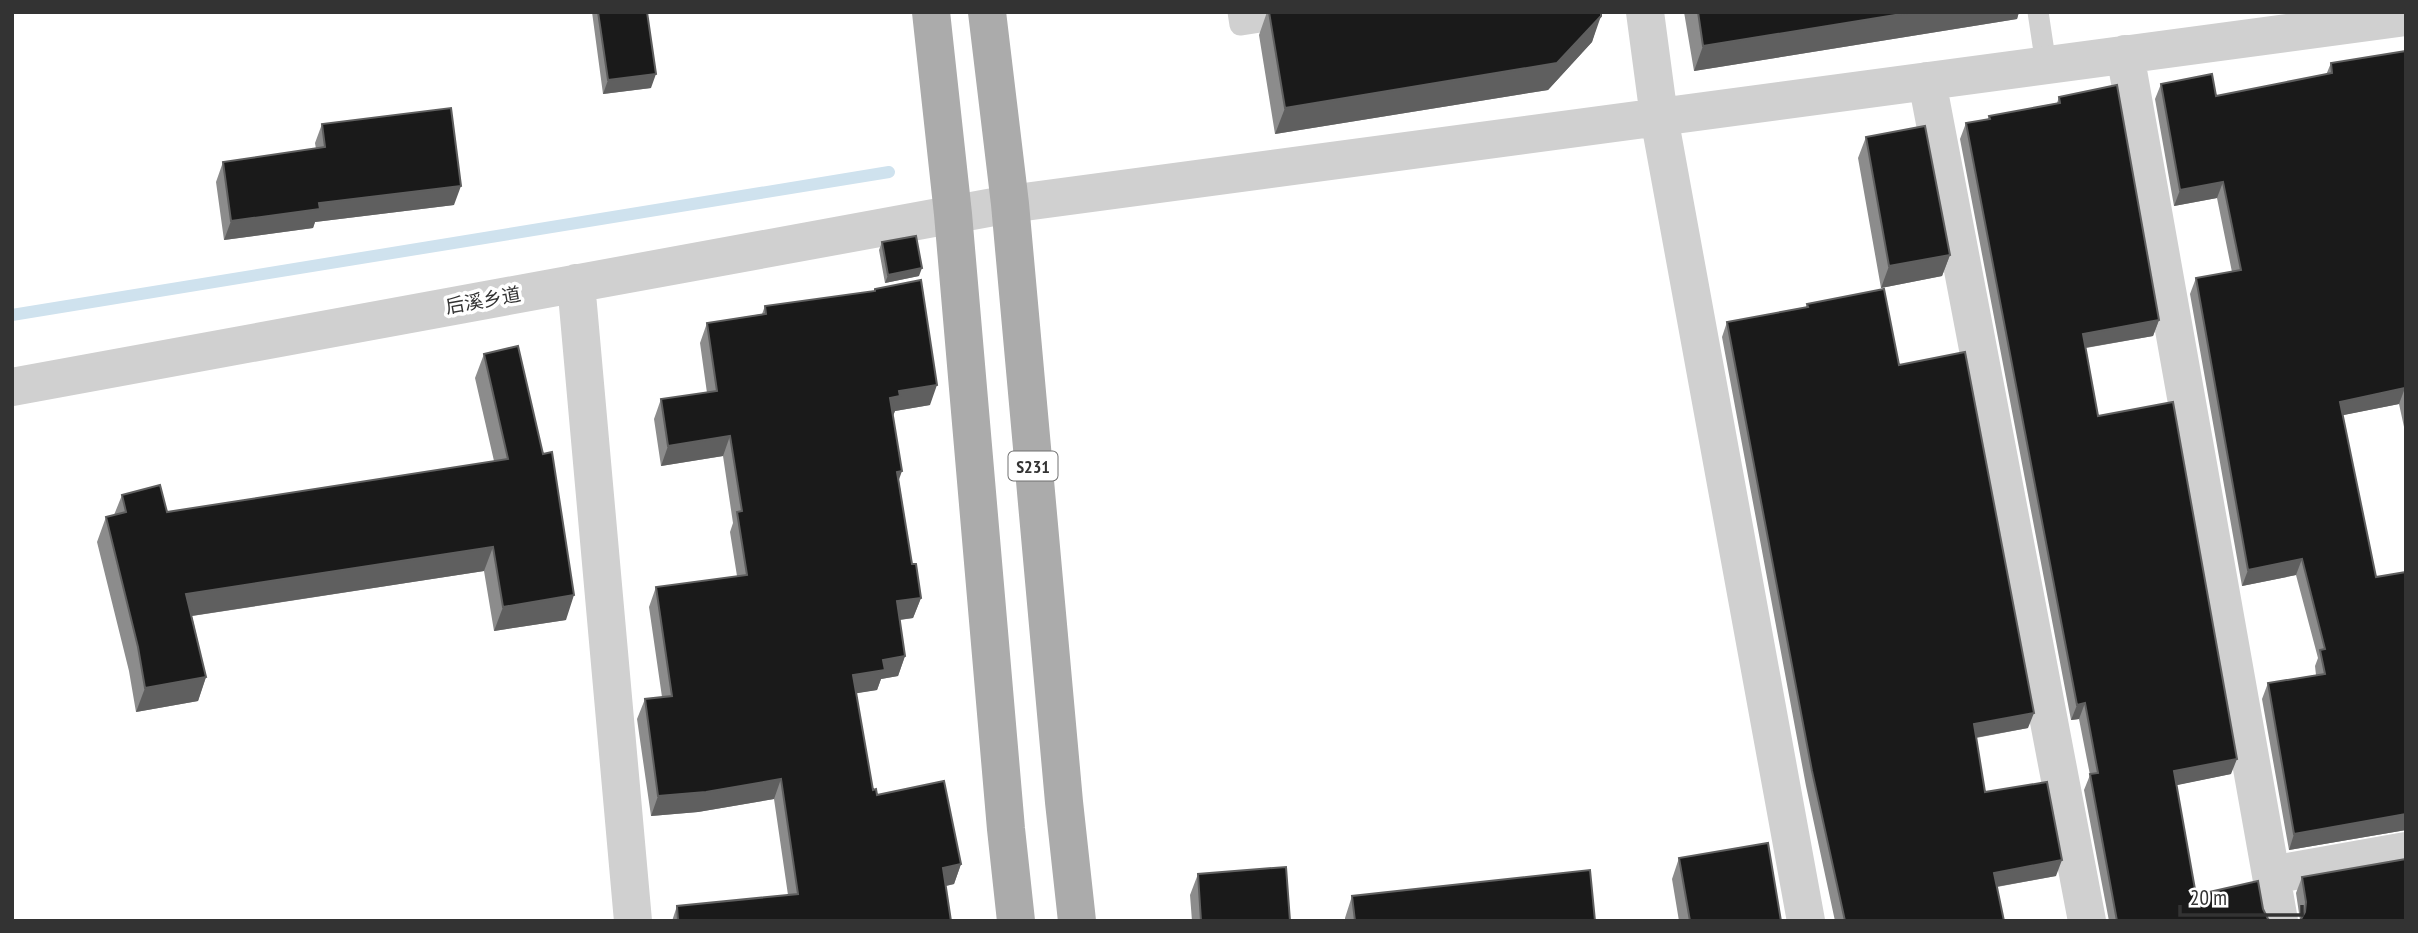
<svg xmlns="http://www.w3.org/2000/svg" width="2418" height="933" font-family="'PT Sans Narrow','Noto Sans SC',sans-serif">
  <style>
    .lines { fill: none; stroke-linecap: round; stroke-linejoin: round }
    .stream { stroke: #cfe2ee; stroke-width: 12 }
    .lane { stroke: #d0d0d0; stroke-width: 21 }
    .street { stroke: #d0d0d0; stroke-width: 38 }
    .primary { stroke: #ababab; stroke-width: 38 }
    .wall { fill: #8c8c8c }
    .shaded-wall { fill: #5f5f5f }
    .building { fill: #1a1a1a; stroke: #5f5f5f; stroke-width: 2 }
    .labels { text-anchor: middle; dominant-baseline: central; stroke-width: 7; stroke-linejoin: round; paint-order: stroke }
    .shield { fill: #fff; stroke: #707070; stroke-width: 2 }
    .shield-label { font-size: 18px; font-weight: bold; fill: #333 }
    .street-label { font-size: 19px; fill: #333; stroke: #fff }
  </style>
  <rect width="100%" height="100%" fill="#fff"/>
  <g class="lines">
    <path class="stream" d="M 12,315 L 889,172"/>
    <path class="lane" d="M 1238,12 L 1240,25 L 1325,12
      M 2038,12 L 2046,65"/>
    <path class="street" d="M 1645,12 L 1659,117 L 1806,921
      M 2125,54 L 2271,875
      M 1927,81 L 2087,921
      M 576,283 L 633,921
      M 12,387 L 1010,204 L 2406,17
      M 2279,921 L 2271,875 L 2406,851"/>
    <path class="primary" d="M 931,12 L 953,214 L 1006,829 L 1016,921
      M 987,12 L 1010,204 L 1064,802 L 1077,921"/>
  </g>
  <path class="wall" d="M 592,12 L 647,12 L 651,88 L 603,94 Z
    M 1267,12 L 1601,12 L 1592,42 L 1548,90 L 1275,134 L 1259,35 Z
    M 1684,12 L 2019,12 L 2017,19 L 1694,71 Z
    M 2406,51 L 2406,436 L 2399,404 L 2343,415 L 2376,577 L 2406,572 L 2406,830 L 2289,850 L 2262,699 L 2268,683 L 2316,675 L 2315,666 L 2318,658 L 2296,575 L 2242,586 L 2190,294 L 2196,278 L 2232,272 L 2217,198 L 2174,206 L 2155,99 L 2161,84 L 2216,96 L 2326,75 L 2331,63 Z
    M 2059,97 L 2159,320 L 2153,336 L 2086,348 L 2098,416 L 2231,774 L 2176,785 L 2196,895 L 2263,909 L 2268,919 L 2270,921 L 2109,921 L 2084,790 L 2090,775 L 2079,719 L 2071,720 L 1960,139 L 1966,123 L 1988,119 L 1989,116 L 2057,103 Z
    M 322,124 L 454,205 L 315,222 L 313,228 L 224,240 L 216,182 L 223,162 L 316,149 L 315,143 Z
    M 1866,137 L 1950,255 L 1942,276 L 1881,288 L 1858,158 Z
    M 882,242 L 919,276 L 885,283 L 879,250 Z
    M 875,289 L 930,405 L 895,411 L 893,415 L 899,481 L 912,564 L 921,598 L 913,618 L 900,620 L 905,656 L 898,676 L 881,679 L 877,690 L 856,693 L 873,790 L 877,795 L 961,864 L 954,884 L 946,886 L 951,921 L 672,921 L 677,906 L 788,895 L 774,799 L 698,812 L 651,816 L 637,719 L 645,699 L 662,697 L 649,607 L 656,587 L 737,576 L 730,532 L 733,523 L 723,456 L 661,466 L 654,419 L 661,399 L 707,393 L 700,343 L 707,323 L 762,314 L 765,306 L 874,291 Z
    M 1807,304 L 1899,365 L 2028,728 L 1976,738 L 1985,792 L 2056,876 L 1997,887 L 2004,921 L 1835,921 L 1806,786 L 1722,337 L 1727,322 L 1806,307 Z
    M 484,354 L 566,620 L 494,631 L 484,571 L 192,616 L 206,677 L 198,701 L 136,712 L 129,671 L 97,542 L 106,517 L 114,515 L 122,495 L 167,512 L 494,461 L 475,378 Z
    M 1679,858 L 1781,921 L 1679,921 L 1672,879 Z
    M 2406,859 L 2300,920 L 2296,893 L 2302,877 Z
    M 1198,874 L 1290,921 L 1192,921 L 1190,895 Z
    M 1352,896 L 1595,921 L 1345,921 L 1345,918 Z"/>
  <path class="shaded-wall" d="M 1914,12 L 2019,12 L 2017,19 L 1694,71 L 1703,46 Z
    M 1601,16 L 1592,42 L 1548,90 L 1275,134 L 1285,108 Z
    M 656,74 L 651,88 L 603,94 L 608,80 Z
    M 2223,182 L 2217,198 L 2174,206 L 2180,190 Z
    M 461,186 L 454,205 L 315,222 L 313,228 L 224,240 L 231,221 L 319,203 Z
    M 1950,255 L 1942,276 L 1881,288 L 1889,266 Z
    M 922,268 L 919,276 L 885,283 L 888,275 Z
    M 2159,320 L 2153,336 L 2078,349 L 2083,334 Z
    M 937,385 L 930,405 L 895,411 L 893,416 L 890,398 L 899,391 Z
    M 2405,388 L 2399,404 L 2334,417 L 2340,402 Z
    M 730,436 L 723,456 L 661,466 L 668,446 Z
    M 902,471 L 895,491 L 897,472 Z
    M 493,547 L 484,571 L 178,618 L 186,594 Z
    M 2302,559 L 2296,575 L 2242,586 L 2248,570 Z
    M 574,595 L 566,620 L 494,631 L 503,607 Z
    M 921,598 L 913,618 L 890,621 L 897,601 Z
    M 905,656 L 898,676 L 881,679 L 877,690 L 846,695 L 853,675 L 883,660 Z
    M 206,677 L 198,701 L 136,712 L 145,688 Z
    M 2085,703 L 2079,719 L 2071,720 L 2077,705 Z
    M 2034,713 L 2028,728 L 1968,739 L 1974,724 Z
    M 2237,759 L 2231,774 L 2168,787 L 2174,771 Z
    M 781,779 L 774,799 L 698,812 L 651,816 L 658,796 Z
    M 2406,814 L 2406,830 L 2289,850 L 2294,834 Z
    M 2062,860 L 2056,876 L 1989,888 L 1994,873 Z
    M 961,864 L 954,884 L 936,888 L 943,868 Z"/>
  <path class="building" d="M 598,12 L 647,12 L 656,74 L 608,80 Z
    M 1269,12 L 1601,12 L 1601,16 L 1557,63 L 1285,108 Z
    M 1698,12 L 1914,12 L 1703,46 Z
    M 2406,51 L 2406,393 L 2405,388 L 2340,402 L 2376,577 L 2406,572 L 2406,814 L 2294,834 L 2268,683 L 2325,674 L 2320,650 L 2325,649 L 2302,559 L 2248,570 L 2196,278 L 2241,270 L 2223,182 L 2180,190 L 2161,84 L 2212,74 L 2216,96 L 2332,73 L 2331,63 Z
    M 2117,85 L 2159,320 L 2083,334 L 2098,416 L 2173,402 L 2237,759 L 2174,771 L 2196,895 L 2258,881 L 2263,909 L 2268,919 L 2270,921 L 2117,921 L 2090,774 L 2098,773 L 2085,703 L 2077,705 L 1966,123 L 1990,119 L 1989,116 L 2060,103 L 2059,97 Z
    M 451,108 L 461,186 L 319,203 L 320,209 L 231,221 L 223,162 L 325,147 L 322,124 Z
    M 1925,126 L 1950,255 L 1889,266 L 1866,137 Z
    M 916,236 L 922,268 L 888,275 L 882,242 Z
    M 921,280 L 937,385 L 899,391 L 900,396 L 890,398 L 902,471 L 897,472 L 912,564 L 916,564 L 921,598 L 897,601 L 905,656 L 883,660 L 885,670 L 853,675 L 873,790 L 876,789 L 877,795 L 944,781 L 961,864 L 943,868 L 951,921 L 678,921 L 677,906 L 798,894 L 781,779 L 706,792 L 658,796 L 645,699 L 672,696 L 656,587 L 747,575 L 737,512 L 742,511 L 730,436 L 668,446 L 661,399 L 717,391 L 707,323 L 766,314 L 765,306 L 875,291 L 875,289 Z
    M 1884,289 L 1899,365 L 1965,352 L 2034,713 L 1974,724 L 1985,792 L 2047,782 L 2062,860 L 1994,873 L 2004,921 L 1845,921 L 1812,771 L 1727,322 L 1808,307 L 1807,304 Z
    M 518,346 L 543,454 L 552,452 L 574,595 L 503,607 L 493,547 L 186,594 L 206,677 L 145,688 L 138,647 L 106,517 L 126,512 L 122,495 L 160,485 L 167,512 L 508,459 L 484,354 Z
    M 1768,843 L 1781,921 L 1690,921 L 1679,858 Z
    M 2406,859 L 2406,921 L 2300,921 L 2305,912 L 2306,902 L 2302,877 Z
    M 1286,867 L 1290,921 L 1201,921 L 1198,874 Z
    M 1590,870 L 1595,921 L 1355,921 L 1352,896 Z"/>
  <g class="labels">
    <rect class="shield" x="1008.5" y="451.5" width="49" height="29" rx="5"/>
    <g class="shield-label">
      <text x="1033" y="466">S231</text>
    </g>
    <g class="street-label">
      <text transform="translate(483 300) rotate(-10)">后溪乡道</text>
    </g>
  </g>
  <rect width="2418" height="933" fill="none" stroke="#333333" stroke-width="28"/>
  <path d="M2180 905v10h122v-10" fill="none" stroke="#333333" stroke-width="3.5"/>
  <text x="2190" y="905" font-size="21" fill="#333333" stroke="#ffffff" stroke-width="5" paint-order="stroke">20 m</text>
</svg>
